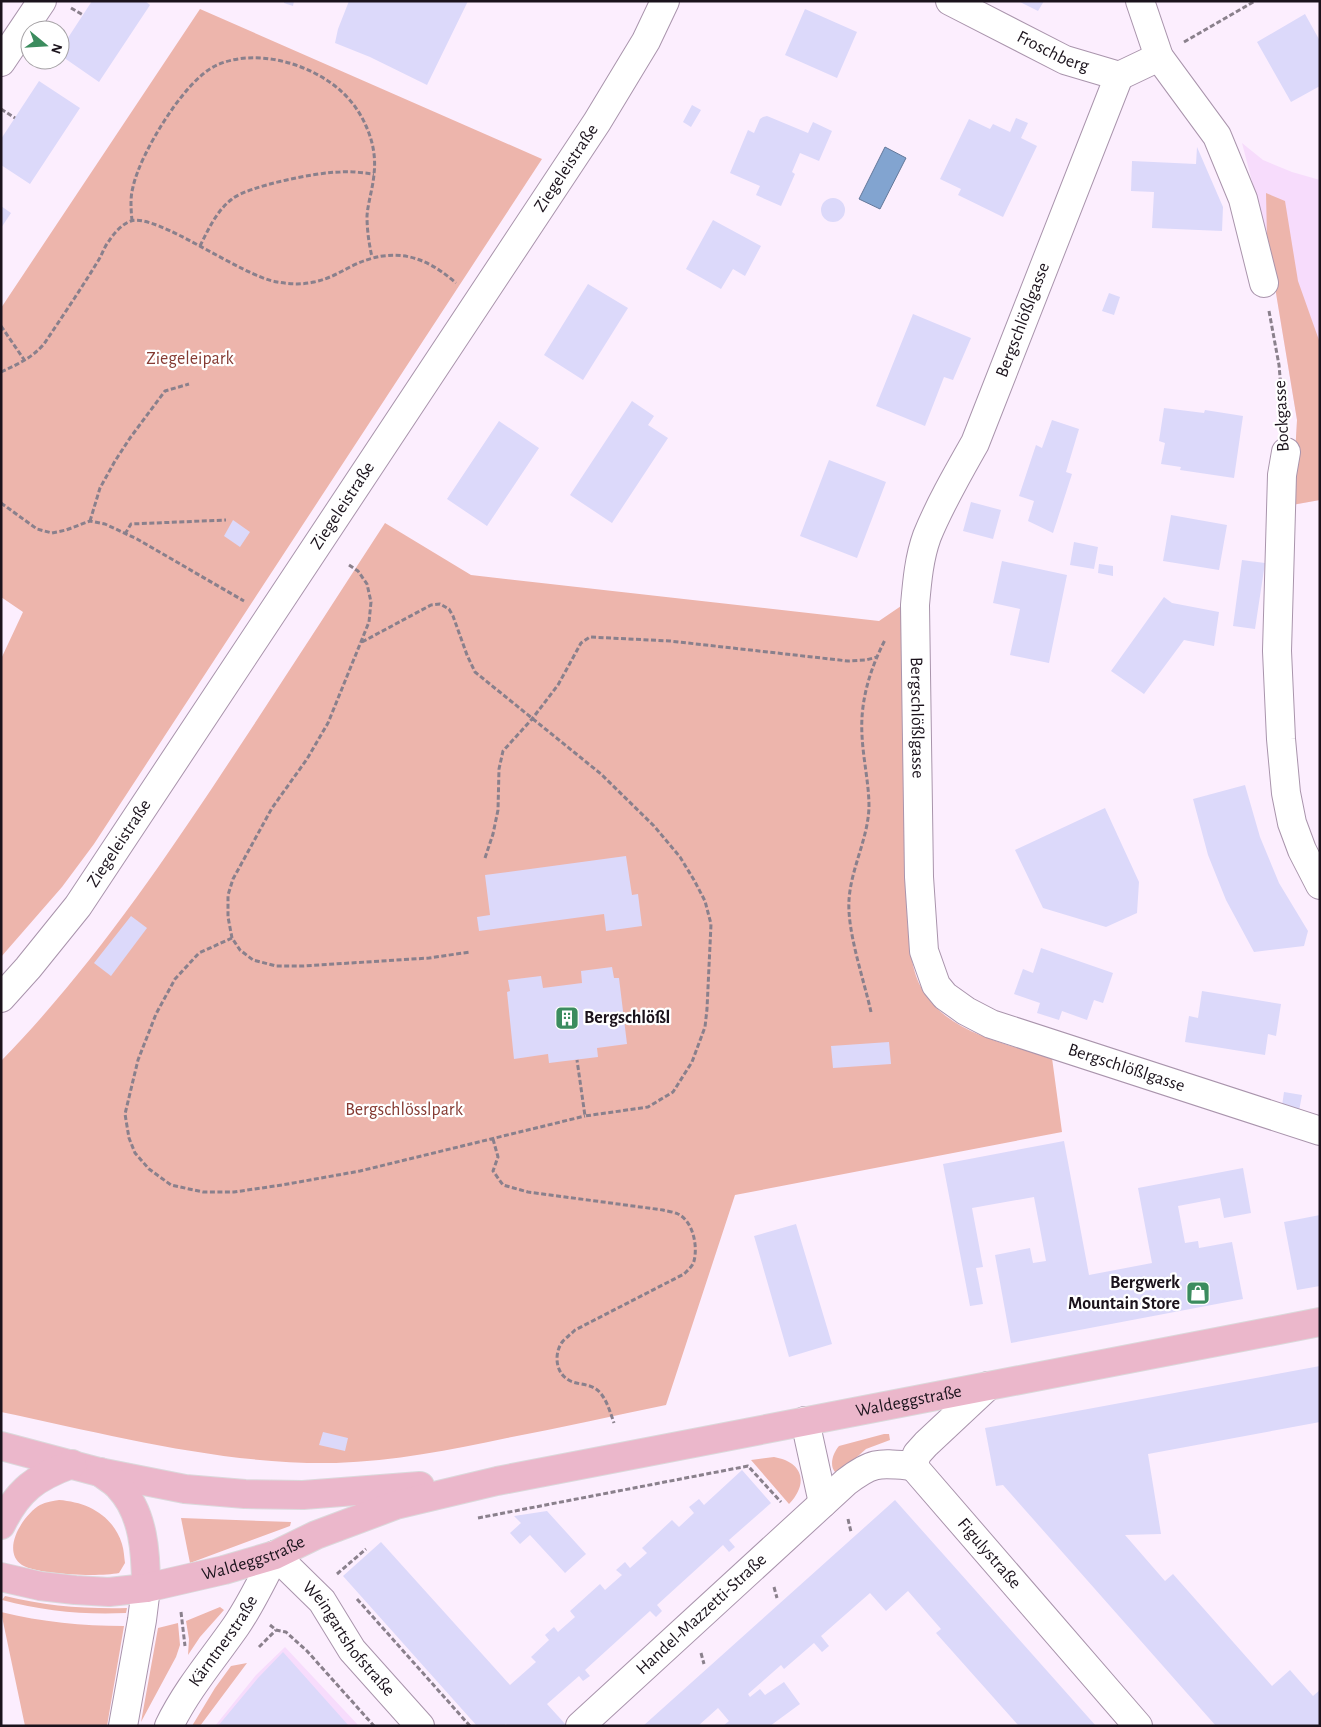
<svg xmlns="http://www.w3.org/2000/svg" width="1321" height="1727" font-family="'Alegreya Sans',sans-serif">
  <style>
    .built { fill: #f7dcfc }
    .green { fill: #edb5ac }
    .water { fill: #82a4d0; stroke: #63789a }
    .building { fill: #dcd9fa }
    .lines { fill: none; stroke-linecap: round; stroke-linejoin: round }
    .street-casing { stroke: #a994ac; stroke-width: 30 }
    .secondary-casing { stroke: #a994ac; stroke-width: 30 }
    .primary-casing { stroke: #dbd9db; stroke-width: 30 }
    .path { stroke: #8a808c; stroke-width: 3; stroke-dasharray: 5 2.5; stroke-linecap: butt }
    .street { stroke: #fff; stroke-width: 28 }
    .secondary { stroke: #fff; stroke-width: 28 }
    .primary { stroke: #ebb7cb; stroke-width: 28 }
    .labels { text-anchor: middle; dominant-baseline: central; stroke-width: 4.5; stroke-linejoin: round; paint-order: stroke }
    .street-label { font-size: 18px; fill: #1b131c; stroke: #fff }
    .park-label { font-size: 18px; fill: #853a32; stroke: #fff }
    .poi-label { font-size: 18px; font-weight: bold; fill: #1b131c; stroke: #fff; text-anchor: start }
  </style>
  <rect width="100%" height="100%" fill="#fceefe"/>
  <path class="built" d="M 1242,143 L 1263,160 L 1292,172 L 1320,180 L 1320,500 L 1292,505 L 1297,420 L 1267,239 Z
    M 285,1647 L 359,1726 L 215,1726 L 256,1675 Z"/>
  <path class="green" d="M 200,9 L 542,159 L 94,844 L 62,887 L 1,957 L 1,659 L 23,612 L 1,597 L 1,308 Z
    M 1266,193 L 1285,201 L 1298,281 L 1320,343 L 1320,500 L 1292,505 L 1297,420 L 1267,239 Z
    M 385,523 L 471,575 L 879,621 L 904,604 L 907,919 C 910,941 910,967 921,987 C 945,1033 1007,1044 1052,1058 L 1062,1132 L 735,1195 L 666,1405 C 613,1416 560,1428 507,1438 C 450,1450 394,1461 336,1463 C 222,1465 111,1435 1,1412 L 1,1061 C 86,974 155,874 222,773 C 277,690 331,606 385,523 Z
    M 884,1434 L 889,1434 L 890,1440 L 866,1449 L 841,1471 L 835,1472 C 829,1465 833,1453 839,1446 Z
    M 774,1457 C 803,1462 809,1483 789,1504 L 751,1460 Z
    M 59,1500 C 87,1502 113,1515 122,1544 C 124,1550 124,1557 125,1563 L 119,1573 C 99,1577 39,1575 22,1565 C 0,1550 24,1514 40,1505 C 46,1502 53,1501 59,1500 Z
    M 181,1518 L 291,1522 L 290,1526 L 190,1563 Z
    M 5,1596 C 45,1606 85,1609 127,1608 L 126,1613 C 84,1615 43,1611 2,1600 Z
    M 220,1607 L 224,1610 L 200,1637 L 188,1655 L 189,1639 L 186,1621 Z
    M 1,1612 C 42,1622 82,1626 124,1626 L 107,1726 L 25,1726 Z
    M 178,1623 L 180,1645 L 176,1657 L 141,1722 L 158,1628 Z
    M 247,1663 L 200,1726 L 192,1726 L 215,1688 L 231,1666 Z"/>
  <path class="water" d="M 885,147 L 906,158 L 880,209 L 859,199 Z"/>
  <path class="building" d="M 92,1 L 145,1 L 150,5 L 99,82 L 60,55 L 60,50 Z
    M 284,1 L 294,1 L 293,6 L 284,3 Z
    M 349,1 L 468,1 L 427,85 L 370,57 L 335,43 L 338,29 Z
    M 1018,1 L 1044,1 L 1038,11 Z
    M 805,9 L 857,32 L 837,78 L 785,55 Z
    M 1305,14 L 1320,41 L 1320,86 L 1291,102 L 1257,42 Z
    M 39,81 L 80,108 L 30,184 L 1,165 L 1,139 Z
    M 692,105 L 701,110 L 691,127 L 683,122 Z
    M 767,116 L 808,133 L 813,122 L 832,131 L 819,161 L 800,153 L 792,172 L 795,174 L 781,206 L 756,195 L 760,186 L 730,173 L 748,130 L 754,133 L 760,119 L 763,117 Z
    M 1016,118 L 1028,123 L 1021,138 L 1037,146 L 1003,217 L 958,195 L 961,189 L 940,179 L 969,119 L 990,129 L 993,124 L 1010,132 Z
    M 1197,147 L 1223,207 L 1222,231 L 1152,228 L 1154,192 L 1131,191 L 1132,161 L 1196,164 Z
    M821 210a12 12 0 1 1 24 0a12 12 0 1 1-24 0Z
    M 1,206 L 11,213 L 1,228 Z
    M 713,220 L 761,246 L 745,276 L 733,269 L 721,289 L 686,269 Z
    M 588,284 L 628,308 L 583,380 L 544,355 Z
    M 1109,293 L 1120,297 L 1114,315 L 1102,311 Z
    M 913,314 L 971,338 L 953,380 L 944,377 L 925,426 L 876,406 Z
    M 632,401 L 654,416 L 648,425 L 668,438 L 612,523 L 570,495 Z
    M 1164,408 L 1204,413 L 1205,410 L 1243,416 L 1234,478 L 1180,470 L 1181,467 L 1161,464 L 1165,443 L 1159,441 Z
    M 1052,420 L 1079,429 L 1066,472 L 1072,474 L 1053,533 L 1028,521 L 1034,501 L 1019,496 L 1036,445 L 1042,448 Z
    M 499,421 L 539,448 L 487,526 L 447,499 Z
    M 829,460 L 886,482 L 857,558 L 800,536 Z
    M 971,502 L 1001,510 L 993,539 L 963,531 Z
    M 1171,515 L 1227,525 L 1219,570 L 1163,561 Z
    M 233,520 L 250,532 L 240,547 L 224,536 Z
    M 1074,542 L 1098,547 L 1094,569 L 1070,565 Z
    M 1242,560 L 1265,563 L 1255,629 L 1233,626 Z
    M 1002,561 L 1067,575 L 1049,663 L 1010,655 L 1020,609 L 993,603 Z
    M 1099,564 L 1113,566 L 1113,576 L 1098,573 Z
    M 1164,597 L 1172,603 L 1219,612 L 1214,646 L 1184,640 L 1144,694 L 1111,671 Z
    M 1245,785 L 1260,837 L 1279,883 L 1308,931 L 1304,946 L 1254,952 L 1226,900 L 1208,855 L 1193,799 Z
    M 1105,808 L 1139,882 L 1137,913 L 1106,927 L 1043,908 L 1015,850 Z
    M 626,856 L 632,895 L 638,894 L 642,926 L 606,931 L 604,914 L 479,931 L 477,917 L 490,915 L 485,875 Z
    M 131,916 L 147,928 L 111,976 L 94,963 Z
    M 1041,948 L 1113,973 L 1103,1003 L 1094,1000 L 1087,1020 L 1062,1011 L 1059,1020 L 1037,1013 L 1040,1003 L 1014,994 L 1023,969 L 1033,973 Z
    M 612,967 L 614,978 L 619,978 L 627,1044 L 597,1048 L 598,1057 L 549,1063 L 548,1054 L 514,1059 L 507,992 L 510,991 L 508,980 L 541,976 L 543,988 L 582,983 L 581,971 Z
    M 1202,991 L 1281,1004 L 1276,1036 L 1268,1034 L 1265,1055 L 1185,1042 L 1189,1016 L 1198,1018 Z
    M 889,1042 L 891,1064 L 833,1068 L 831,1046 Z
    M 1284,1092 L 1302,1095 L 1299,1111 L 1282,1106 Z
    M 1064,1141 L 1089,1275 L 1152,1263 L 1138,1188 L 1243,1168 L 1251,1213 L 1224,1218 L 1220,1198 L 1178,1206 L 1185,1243 L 1198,1241 L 1199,1248 L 1232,1242 L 1243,1299 L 1011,1343 L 995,1255 L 1030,1248 L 1033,1263 L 1046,1261 L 1034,1197 L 972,1208 L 983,1267 L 976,1268 L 983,1304 L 970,1306 L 943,1164 Z
    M 1320,1215 L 1320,1286 L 1297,1290 L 1284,1222 Z
    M 796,1224 L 832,1344 L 789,1357 L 754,1236 Z
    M 1320,1366 L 1320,1422 L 1148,1454 L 1161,1534 L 1125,1535 L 1165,1581 L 1173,1574 L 1272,1686 L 1290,1670 L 1313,1696 L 1320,1690 L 1320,1726 L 1216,1726 L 1003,1485 L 996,1486 L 985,1428 Z
    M 323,1432 L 348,1438 L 345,1451 L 319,1445 Z
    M 742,1470 L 771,1503 L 729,1540 L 735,1547 L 729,1552 L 723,1545 L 657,1605 L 662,1611 L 656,1617 L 650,1611 L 585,1670 L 590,1676 L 583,1681 L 579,1676 L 547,1704 L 567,1726 L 507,1726 L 506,1724 L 504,1726 L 477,1726 L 343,1576 L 381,1542 L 510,1685 L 536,1662 L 531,1657 L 549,1640 L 545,1635 L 554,1627 L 558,1632 L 575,1617 L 570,1611 L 600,1584 L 605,1590 L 622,1575 L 616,1570 L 625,1562 L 630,1568 L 647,1553 L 642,1548 L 672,1520 L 679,1527 L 694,1513 L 689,1507 L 699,1499 L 704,1505 Z
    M 895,1500 L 1096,1726 L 1019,1726 L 936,1633 L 941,1629 L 908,1591 L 886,1611 L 870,1593 L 821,1636 L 829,1646 L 822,1652 L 814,1643 L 784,1669 L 781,1665 L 748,1694 L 750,1697 L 760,1689 L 765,1695 L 784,1682 L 800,1704 L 770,1726 L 723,1726 L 729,1721 L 718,1708 L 698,1726 L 643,1726 Z
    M 547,1511 L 586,1554 L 565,1573 L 530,1535 L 520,1544 L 510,1533 L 521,1523 L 514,1516 Z
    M 283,1652 L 349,1726 L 218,1726 L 258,1678 Z"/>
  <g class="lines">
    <g class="street-casing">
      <g id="street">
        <path id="s1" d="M 950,1 L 1065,60 L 1119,76 L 1159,57"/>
        <path d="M 1140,1 L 1159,57 L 1217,136 L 1243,199 L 1264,283"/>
        <path d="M 1,62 L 42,1"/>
        <path id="s2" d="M 1119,76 L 975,443 C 958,473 940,504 927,536 C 919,558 917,582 915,605 L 919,877 L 924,951 L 936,985 L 945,996 L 966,1011 L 991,1024 L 1320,1131"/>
        <path d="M 1286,452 L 1282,475 L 1277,651 L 1281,739 L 1286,793 L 1292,823 L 1302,850 L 1320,885"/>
        <path d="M 805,1421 L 823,1503"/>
        <path id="s3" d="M 913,1466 L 1138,1726"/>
        <path d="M 913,1466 L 917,1454 L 926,1444 L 988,1386"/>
        <path id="s4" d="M 275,1555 L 322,1601 L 352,1650 L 420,1726"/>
        <path id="s5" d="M 580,1726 L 846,1482 C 873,1461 879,1463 913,1466"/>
      </g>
    </g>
    <g class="secondary-casing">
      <g id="secondary">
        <path id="s6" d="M 1,998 L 28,968 L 78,906 L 597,122 L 646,41 L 665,1"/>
        <path d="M 123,1726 L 142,1620 L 146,1588"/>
        <path id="s7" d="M 169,1726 C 187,1689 213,1659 236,1626 C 251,1604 263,1579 275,1555"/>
      </g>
    </g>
    <g class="primary-casing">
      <g id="primary">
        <path d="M 1,1446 L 99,1472 L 185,1489 L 245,1494 L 303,1495 L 420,1486"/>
        <path d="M 100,1472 C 106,1477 114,1481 119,1487 C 144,1513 146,1554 146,1588"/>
        <path d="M 1,1525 C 18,1490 36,1477 72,1464"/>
        <path id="s8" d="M 1,1577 L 40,1586 L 75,1590 L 109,1592 L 146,1588 L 224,1570 L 275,1555 L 316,1535 L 396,1505 L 497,1481 L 1320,1322"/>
      </g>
    </g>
    <path class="path" d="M 71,8 L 83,15
      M 1184,42 L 1255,1
      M 1,109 L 15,118
      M 132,221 C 131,209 130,198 133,187 C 140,154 184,81 215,66 C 254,47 311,63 342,92 C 352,101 361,114 366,126 C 373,141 376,158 374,174 C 373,188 368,202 367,216 C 367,230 369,244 372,257
      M 200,246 C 208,230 217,210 232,199 C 248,186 318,172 340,172 C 351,171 363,173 374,174
      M 1269,311 L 1279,365 L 1284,424
      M 1,326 L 25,361
      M 1,372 C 18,364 32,358 44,344 C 62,317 81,289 98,261 C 102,255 104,247 109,241 C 114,233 122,224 131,221 C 157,213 241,276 277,282 C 289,284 301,285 314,282 C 329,279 340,272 352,266 C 393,246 424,255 456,283
      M 1,503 L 37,529 L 52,533 L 66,530 L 90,521 L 105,524 L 137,539 L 244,601
      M 90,521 L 100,488 L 115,461 L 130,438 L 165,391 L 189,384
      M 125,534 L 131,524 L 226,520
      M 349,565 L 358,571 L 367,584 L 371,602 L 369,622 L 328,723 L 307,759 L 272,808 L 233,879 L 228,895 L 228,917 L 232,938 L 240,950 L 253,960 L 276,966 L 303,966 L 429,958 L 470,952
      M 362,642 L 431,605 L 440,604 L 449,609 L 453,616 L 467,655 L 475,672 L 601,774 L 654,826 L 680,857 L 694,880 L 705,901 L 711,924 L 707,1009 L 705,1027 L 692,1062 L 673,1092 L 648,1107 L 585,1116 L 577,1060
      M 485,858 L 493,834 L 498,810 L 499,769 L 503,751 L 532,719 L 558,685 L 581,643 L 590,637 L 670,641 L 848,661 L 866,660 L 877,657
      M 232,938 L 199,953 L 175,979 L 156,1014 L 138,1060 L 125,1114 L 129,1138 L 135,1153 L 149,1169 L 171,1185 L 203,1192 L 234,1192 L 282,1185 L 360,1171 L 585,1116
      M 871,1012 C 864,980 847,932 849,900 C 851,868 868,839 869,807 C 869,783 863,759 862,735 C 860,701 870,669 885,640
      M 493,1139 L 498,1157 L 493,1171 L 503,1185 L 528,1192 L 663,1210 C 667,1211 674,1212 678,1214 C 693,1221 698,1246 694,1261 C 693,1266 688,1270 684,1274 L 575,1330 C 571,1334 567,1337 563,1341 C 554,1352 555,1371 567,1379 C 575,1385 587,1383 596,1389 C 606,1396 610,1412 614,1423
      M 478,1518 L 748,1466 L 781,1502
      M 848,1519 L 851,1532
      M 337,1574 L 366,1549
      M 774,1587 L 777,1598
      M 357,1599 L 470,1726
      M 181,1612 L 185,1646
      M 270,1625 L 276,1630 L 286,1632 L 307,1651 L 374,1726
      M 259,1647 L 276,1630
      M 701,1653 L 704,1664"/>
    <use href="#street" class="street"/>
    <use href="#secondary" class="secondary"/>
    <use href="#primary" class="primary"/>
  </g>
  <defs>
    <g id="building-square" transform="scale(1.25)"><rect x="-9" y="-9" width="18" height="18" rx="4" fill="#3b8c5e" stroke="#fff"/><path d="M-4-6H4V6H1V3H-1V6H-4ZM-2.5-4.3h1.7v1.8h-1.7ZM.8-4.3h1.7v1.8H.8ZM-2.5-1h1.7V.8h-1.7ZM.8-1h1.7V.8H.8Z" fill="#fff"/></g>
    <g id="shop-square" transform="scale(1.25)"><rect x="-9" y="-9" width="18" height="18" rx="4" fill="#3b8c5e" stroke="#fff"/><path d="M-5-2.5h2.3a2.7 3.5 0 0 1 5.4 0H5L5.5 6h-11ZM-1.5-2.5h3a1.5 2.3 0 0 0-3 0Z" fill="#fff"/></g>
  </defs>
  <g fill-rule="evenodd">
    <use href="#building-square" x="567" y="1018"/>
    <use href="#shop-square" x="1198" y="1293"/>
  </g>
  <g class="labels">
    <g class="street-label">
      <text stroke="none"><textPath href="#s1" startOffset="115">Froschberg</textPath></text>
      <text stroke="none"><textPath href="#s6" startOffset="1005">Ziegeleistraße</textPath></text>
      <text transform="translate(1023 320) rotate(-69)">Bergschlößlgasse</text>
      <text transform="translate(1282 416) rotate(-93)">Bockgasse</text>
      <text stroke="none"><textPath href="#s6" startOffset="600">Ziegeleistraße</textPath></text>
      <text stroke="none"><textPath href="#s2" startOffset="682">Bergschlößlgasse</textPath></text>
      <text stroke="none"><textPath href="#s6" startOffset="195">Ziegeleistraße</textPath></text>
      <text stroke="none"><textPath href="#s2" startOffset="1162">Bergschlößlgasse</textPath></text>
      <text stroke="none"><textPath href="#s8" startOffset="934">Waldeggstraße</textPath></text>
      <text stroke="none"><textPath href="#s3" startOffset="116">Figulystraße</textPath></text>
      <text stroke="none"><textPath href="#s8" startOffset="258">Waldeggstraße</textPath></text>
      <text stroke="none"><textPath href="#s5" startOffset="165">Handel-Mazzetti-Straße</textPath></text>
      <text stroke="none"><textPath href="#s4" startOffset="112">Weingartshofstraße</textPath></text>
      <text stroke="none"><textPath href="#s7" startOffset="101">Kärntnerstraße</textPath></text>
    </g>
    <g class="park-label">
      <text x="190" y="359">Ziegeleipark</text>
      <text x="404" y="1110">Bergschlösslpark</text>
    </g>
    <g class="poi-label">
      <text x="584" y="1018">Bergschlößl</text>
      <text x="1180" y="1283" text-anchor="end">Bergwerk<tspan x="1180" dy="21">Mountain Store</tspan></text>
    </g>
  </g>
  <rect width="1321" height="1727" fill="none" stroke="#1b131c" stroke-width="5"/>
  <g transform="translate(45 45) rotate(108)"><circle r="24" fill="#ffffff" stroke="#a4a1a4"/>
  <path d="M0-4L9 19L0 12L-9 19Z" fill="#3b8c5e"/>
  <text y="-8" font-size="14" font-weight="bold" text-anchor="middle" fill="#1b131c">N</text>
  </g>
</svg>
